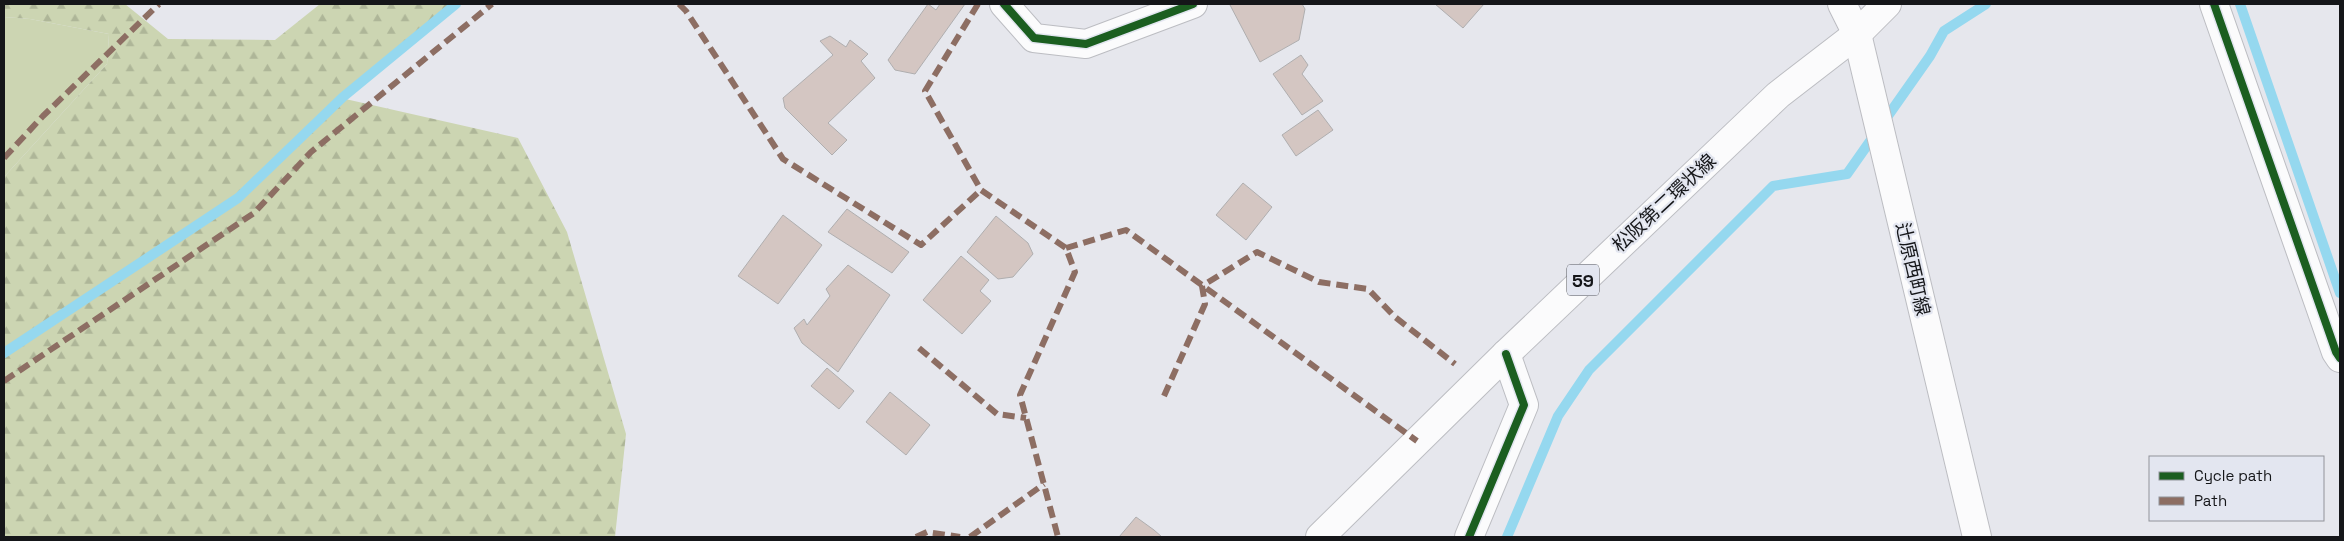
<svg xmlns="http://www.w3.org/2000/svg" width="2344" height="541" font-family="'Space Grotesk','Noto Sans JP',sans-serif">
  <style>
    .green { fill: #ccd5b2 }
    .forest { fill: url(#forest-firs) }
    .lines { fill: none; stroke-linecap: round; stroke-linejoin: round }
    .stream { stroke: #95d8ef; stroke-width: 10 }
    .building { fill: #d4c6c2; stroke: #afaeaf }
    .street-casing { stroke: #bcbdc2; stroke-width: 30 }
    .secondary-casing { stroke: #bcbdc2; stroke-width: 30 }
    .primary-casing { stroke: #bcbdc2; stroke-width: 30 }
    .street { stroke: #fbfbfc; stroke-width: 28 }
    .secondary { stroke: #fbfbfc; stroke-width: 28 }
    .primary { stroke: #fbfbfc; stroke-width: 28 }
    .quiet { stroke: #8d6e63; stroke-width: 6; stroke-dasharray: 12 6; stroke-linecap: butt }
    .cycleway-casing { stroke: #e3e6f0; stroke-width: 11 }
    .cycleway { stroke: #1b5e20; stroke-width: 8 }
    .labels { text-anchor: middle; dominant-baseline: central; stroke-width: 4.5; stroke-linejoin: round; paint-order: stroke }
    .shield { fill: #e3e6f0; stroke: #53545a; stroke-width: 1 }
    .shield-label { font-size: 18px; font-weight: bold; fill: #151619 }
    .street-label { font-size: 19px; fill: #151619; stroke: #e3e6f0 }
  </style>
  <defs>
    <pattern id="forest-firs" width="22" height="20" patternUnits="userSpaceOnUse" patternTransform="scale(1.25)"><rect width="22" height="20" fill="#ccd5b2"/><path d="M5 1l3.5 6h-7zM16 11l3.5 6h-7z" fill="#aeb698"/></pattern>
  </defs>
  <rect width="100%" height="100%" fill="#e6e7ed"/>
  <path class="green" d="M 4,17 L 30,19 L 109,34 L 107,64 L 4,177 Z"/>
  <path class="forest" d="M 4,4 L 125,4 L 168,39 L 275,40 L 320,4 L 451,4 L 341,98 L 518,138 L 567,232 L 626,434 L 615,537 L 4,537 L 4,177 L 107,64 L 109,34 L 30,19 L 4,17 Z"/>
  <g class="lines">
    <path class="stream" d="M 2240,4 L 2340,293
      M 4,353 L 238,198 L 343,97 L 456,4
      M 1507,537 L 1558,416 L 1589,370 L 1773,186 L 1847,174 L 1930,56 L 1944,31 L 1986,4"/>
  </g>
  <path class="building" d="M 928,4 L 936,10 L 940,4 L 965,4 L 915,74 L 895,70 L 888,60 Z
    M 1232,4 L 1302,4 L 1305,9 L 1299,40 L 1260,62 L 1230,5 Z
    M 1435,4 L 1484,4 L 1463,28 Z
    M 830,36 L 846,47 L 850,40 L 868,54 L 861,61 L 875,78 L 828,123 L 847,140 L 832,155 L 785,108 L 783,98 L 833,55 L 820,41 Z
    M 1301,55 L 1308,65 L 1302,74 L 1323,101 L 1302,115 L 1273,74 Z
    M 1318,110 L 1333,130 L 1296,156 L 1282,135 Z
    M 1243,183 L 1272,207 L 1246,240 L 1216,215 Z
    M 847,209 L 909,252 L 892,273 L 828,232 Z
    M 783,215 L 822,245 L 778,304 L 738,276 Z
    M 996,216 L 1028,243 L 1033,254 L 1013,277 L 998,279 L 967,252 Z
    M 961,256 L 989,280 L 980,291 L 991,301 L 962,334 L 923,300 Z
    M 848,265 L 890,295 L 838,372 L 802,343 L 794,328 L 804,319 L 807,325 L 830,296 L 826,289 Z
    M 827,368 L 854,391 L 839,409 L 811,386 Z
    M 890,392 L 930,425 L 906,455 L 866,422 Z
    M 1136,517 L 1154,530 L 1162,537 L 1119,537 Z"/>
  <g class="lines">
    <g class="street-casing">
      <path id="street" d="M 1004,4 L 1034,38 L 1086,44 L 1193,4
        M 2214,4 L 2336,352 L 2340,358
        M 1469,537 L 1524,405 L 1506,354"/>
    </g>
    <g class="secondary-casing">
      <path id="secondary" d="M 1842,4 L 1857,34 L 1977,537"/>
    </g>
    <g class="primary-casing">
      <path id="primary" d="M 1320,537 L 1506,354 L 1778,95 L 1857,34 L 1887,4"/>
    </g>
    <use href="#street" class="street"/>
    <use href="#secondary" class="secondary"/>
    <use href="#primary" class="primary"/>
    <path class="quiet" d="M 679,4 L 686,11 L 783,159 L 921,245 L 981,190
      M 978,4 L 925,91 L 981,190 L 1066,248 L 1075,272 L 1020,395 L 1058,537
      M 4,158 L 43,116 L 159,4
      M 1066,248 L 1126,230 L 1417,441
      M 919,348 L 997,414 L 1026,418
      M 4,381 L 254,213 L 311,152 L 492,4
      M 1164,396 L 1205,304 L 1202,286 L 1257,252 L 1319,282 L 1368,289 L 1395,317 L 1455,364
      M 916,537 L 927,532 L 960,537
      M 970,537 L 1044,484"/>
    <g class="cycleway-casing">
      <path id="cycleway" d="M 1004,4 L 1034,38 L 1086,44 L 1193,4
        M 2214,4 L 2336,352 L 2340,358
        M 1469,537 L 1524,405 L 1506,354"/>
    </g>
    <use href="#cycleway" class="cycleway"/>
  </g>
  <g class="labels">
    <rect class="shield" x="1567" y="264.5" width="32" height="31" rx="4"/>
    <g class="shield-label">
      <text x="1583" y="280">59</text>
    </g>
    <g class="street-label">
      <text transform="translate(1664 203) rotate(-43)">松阪第二環状線</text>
      <text transform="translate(1913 269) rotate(77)">辻原西町線</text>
    </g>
  </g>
  <rect width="2344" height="541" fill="none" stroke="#151619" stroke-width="10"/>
  <rect x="2149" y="456" width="175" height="65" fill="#e3e6f0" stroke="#91939a"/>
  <rect x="2159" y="472" width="25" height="8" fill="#1b5e20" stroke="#91939a"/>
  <text x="2194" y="481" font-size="15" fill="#151619">Cycle path</text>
  <rect x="2159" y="497" width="25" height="8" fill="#8d6e63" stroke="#91939a"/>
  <text x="2194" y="506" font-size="15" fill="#151619">Path</text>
</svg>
